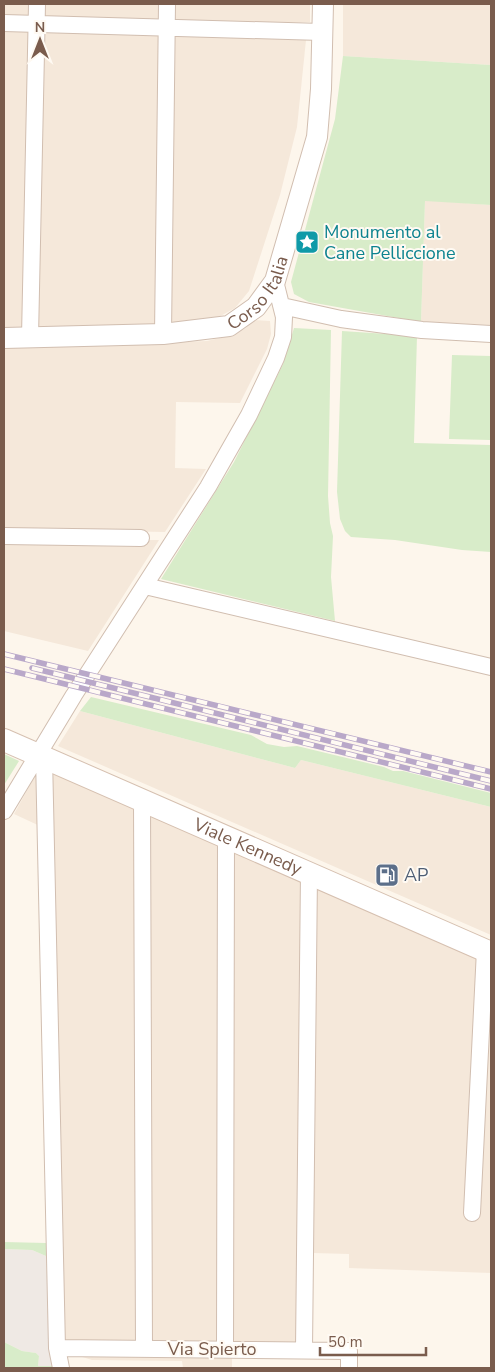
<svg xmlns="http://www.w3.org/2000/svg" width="495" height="1372" font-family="'Nunito Sans',sans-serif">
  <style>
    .residential { fill: #f5e8da }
    .industrial { fill: #efe9e4 }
    .green { fill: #d8ecc9 }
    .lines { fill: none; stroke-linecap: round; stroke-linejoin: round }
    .minor-casing { stroke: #d1beb0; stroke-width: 18 }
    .tertiary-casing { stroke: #d1beb0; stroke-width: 22 }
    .secondary-casing { stroke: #d6c0b0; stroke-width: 24 }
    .minor { stroke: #fff; stroke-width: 16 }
    .tertiary { stroke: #fff; stroke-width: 20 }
    .secondary { stroke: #fff; stroke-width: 22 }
    .rail-casing { stroke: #b9a8c9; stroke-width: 5.5 }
    .rail { stroke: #fffaf3; stroke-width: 4; stroke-dasharray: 11; stroke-linecap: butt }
    .labels { text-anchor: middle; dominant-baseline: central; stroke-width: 4; stroke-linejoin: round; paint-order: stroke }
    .culture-label { font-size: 18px; fill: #0d838f; stroke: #fffaf3; text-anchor: start }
    .street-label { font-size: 18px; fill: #7a5c4d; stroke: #fffaf3 }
    .service-label { font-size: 18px; fill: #4e5e75; stroke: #fffaf3; text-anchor: start }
  </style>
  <rect width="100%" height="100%" fill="#fdf6ec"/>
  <path class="residential" d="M 4,4 L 310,4 L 310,22 L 173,23 L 4,18 Z
    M 343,4 L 491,4 L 491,65 L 343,56 Z
    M 4,28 L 306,40 L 297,127 L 280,195 L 249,291 L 235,308 L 215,319 L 193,324 L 4,331 Z
    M 425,200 L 491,205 L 491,325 L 421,322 Z
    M 252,320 L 270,321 L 271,334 L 267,349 L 240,403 L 176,402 L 175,468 L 206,469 L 165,532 L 4,529 L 4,348 L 207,341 L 228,336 L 246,328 Z
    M 139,540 L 159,540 L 88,651 L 4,631 L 4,544 L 135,547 Z
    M 80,711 L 295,768 L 301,760 L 491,807 L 491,935 L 58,746 Z
    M 40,767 L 491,961 L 491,1273 L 349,1268 L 349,1254 L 313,1253 L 311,1355 L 232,1356 L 232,1368 L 183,1368 L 182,1361 L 92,1360 L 73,1354 L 51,1354 L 46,1256 L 46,1243 L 50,1230 L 42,827 L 14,814 Z"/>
  <path class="industrial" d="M 4,1249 L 32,1250 L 46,1256 L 52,1366 L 38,1366 L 39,1356 L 36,1353 L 22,1351 L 4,1342 Z"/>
  <path class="green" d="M 343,56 L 491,65 L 491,205 L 425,201 L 421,322 L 309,302 L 294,294 L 291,282 L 335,119 Z
    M 294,328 L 331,330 L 328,496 L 330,523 L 333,536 L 331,577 L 335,621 L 161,579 L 234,462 L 283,364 Z
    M 342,331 L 417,336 L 414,443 L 491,445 L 491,552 L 462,550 L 395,540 L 351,537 L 345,531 L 340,519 L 337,492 Z
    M 452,355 L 491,356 L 490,440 L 449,439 Z
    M 91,697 L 251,735 L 267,744 L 284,747 L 297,746 L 384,767 L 393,771 L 403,771 L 491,793 L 491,807 L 301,760 L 295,768 L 80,711 Z
    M 4,754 L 19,761 L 4,785 Z
    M 4,1242 L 46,1243 L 46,1256 L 32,1250 L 4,1249 Z
    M 4,1342 L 22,1351 L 36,1353 L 39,1356 L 38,1366 L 52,1366 L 52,1368 L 4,1368 Z"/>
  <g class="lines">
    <g class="minor-casing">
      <path id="minor" d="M 4,23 L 322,32
        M 282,306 L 341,319 L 422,330 L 491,334
        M 163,334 L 167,4
        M 30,337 L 37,4
        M 4,536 L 141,538
        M 145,586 L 491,667
        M 44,757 L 57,1348 L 61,1368
        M 142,801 L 144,1349
        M 4,811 L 74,695 L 208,487 L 249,415 L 276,358 L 283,337 L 284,317 L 275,281
        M 472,1213 L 485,950
        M 57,1348 L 349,1351 L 349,1368
        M 225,1349 L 226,837
        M 304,1350 L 309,873"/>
    </g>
    <g class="tertiary-casing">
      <g id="tertiary">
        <path id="s1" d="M 4,338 L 163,334 L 229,326 L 256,307 L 275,281 L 317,137 L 321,89 L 323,4"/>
      </g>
    </g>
    <g class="secondary-casing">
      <g id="secondary">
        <path id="s2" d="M 4,740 L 491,953"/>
      </g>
    </g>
    <use href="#minor" class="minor"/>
    <use href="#tertiary" class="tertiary"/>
    <use href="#secondary" class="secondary"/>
    <g class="rail-casing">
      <path id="rail" d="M 4,654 L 491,772
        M 32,668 L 491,781
        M 4,669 L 491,789"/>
    </g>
    <use href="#rail" class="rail"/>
  </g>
  <defs>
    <g id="sight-square" transform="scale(1.25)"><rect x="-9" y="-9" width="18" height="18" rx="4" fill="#0f9aa8" stroke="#fffaf3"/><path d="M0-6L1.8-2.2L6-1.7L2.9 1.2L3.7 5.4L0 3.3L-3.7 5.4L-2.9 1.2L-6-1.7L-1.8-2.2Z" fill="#fff"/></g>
    <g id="fuel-square" transform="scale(1.25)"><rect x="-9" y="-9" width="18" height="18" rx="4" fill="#5c6f8a" stroke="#fffaf3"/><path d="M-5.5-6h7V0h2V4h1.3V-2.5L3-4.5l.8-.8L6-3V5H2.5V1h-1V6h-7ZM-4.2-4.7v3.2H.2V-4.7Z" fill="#fff"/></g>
  </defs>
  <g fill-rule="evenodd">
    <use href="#sight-square" x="307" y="242"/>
    <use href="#fuel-square" x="387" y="875"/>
  </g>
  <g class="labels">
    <g class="culture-label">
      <text x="324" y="232">Monumento al<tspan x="324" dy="21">Cane Pelliccione</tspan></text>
    </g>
    <g class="street-label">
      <text stroke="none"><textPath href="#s1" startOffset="271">Corso Italia</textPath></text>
      <text stroke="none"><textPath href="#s2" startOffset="266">Viale Kennedy</textPath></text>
      <text x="212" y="1349">Via Spierto</text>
    </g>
    <g class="service-label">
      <text x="404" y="875">AP</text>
    </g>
  </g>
  <rect width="495" height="1372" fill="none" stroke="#7a5c4d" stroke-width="10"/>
  <g transform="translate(40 40)" stroke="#fffaf3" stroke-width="4" paint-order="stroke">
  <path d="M0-4L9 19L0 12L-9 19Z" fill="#7a5c4d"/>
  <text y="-8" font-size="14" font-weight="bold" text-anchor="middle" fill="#7a5c4d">N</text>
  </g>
  <path d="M320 1347v8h106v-8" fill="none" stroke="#7a5c4d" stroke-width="2.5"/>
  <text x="328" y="1347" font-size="15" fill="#7a5c4d" stroke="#fffaf3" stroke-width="4" paint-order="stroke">50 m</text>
</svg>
